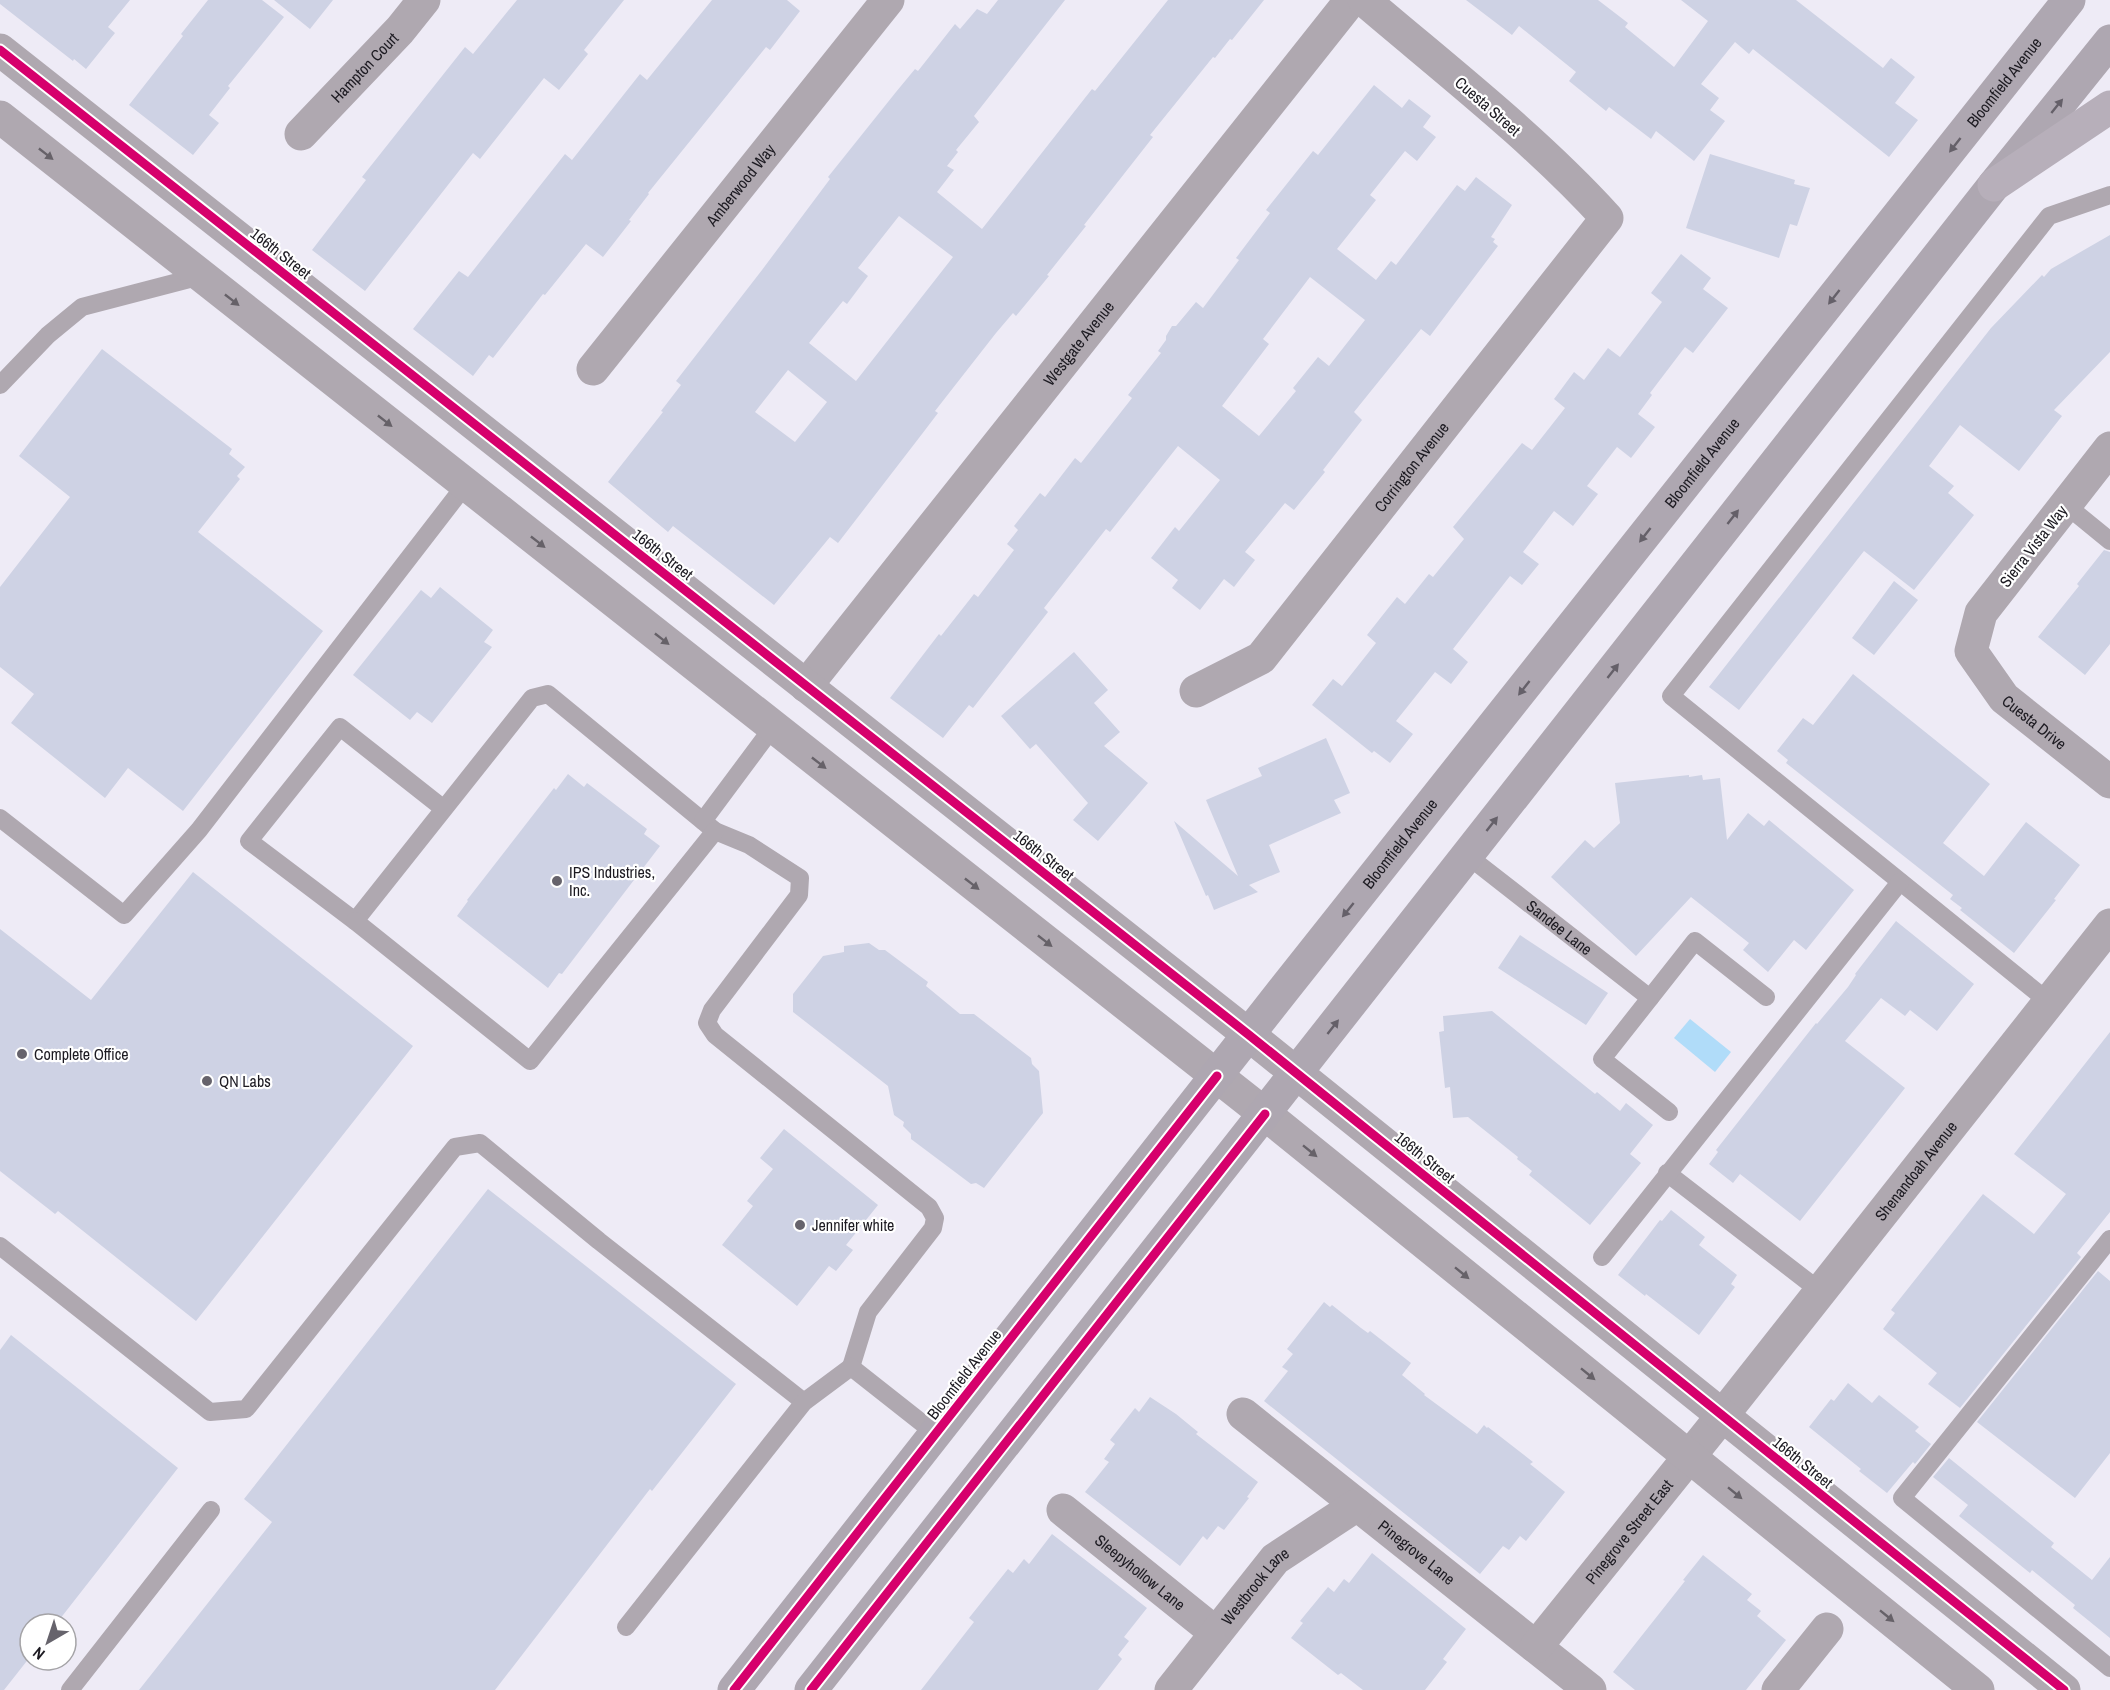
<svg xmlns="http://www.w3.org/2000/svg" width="2110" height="1690" font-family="'Archivo Narrow',sans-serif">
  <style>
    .water { fill: #b0dcf9 }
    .building { fill: #ced2e4; fill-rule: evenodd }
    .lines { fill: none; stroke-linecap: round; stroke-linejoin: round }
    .service { stroke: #afa8b0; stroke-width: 18 }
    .minor { stroke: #afa8b0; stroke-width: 33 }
    .tertiary { stroke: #afa8b0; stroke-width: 33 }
    .secondary { stroke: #aea7b1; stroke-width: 33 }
    .motorway { stroke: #b7afba; stroke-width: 33 }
    .cycleway-casing { stroke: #fff; stroke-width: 13 }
    .cycleway { stroke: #d6006c; stroke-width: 9 }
    .oneway { fill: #656069 }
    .oneway2 { fill: #666168 }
    .poi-dot { fill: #66636c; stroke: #fff; stroke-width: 2 }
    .labels { text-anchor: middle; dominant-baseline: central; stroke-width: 4.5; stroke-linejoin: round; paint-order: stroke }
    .street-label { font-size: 16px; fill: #1c1a21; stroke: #fff }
    .poi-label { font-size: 16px; fill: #1c1a21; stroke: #fff; text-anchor: start }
  </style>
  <rect width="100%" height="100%" fill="#eeebf6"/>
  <path class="water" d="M 1690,1019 L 1731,1052 L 1715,1072 L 1674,1038 Z"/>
  <path class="building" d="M 0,0 L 130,0 L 108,27 L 115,33 L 86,69 L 74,59 L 73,61 L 0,4 Z
    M 208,0 L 262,0 L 284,17 L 228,86 L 230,88 L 209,115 L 219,123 L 193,155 L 129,105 L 183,36 L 181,34 Z
    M 274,0 L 333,0 L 310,29 Z
    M 517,0 L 624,0 L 584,50 L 588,54 L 559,90 L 544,78 L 480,159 L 473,153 L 365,291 L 312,250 L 366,180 L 362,177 L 465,47 L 473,54 Z
    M 712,0 L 787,0 L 800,11 L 770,50 L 766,47 L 648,193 L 649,194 L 629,220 L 631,221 L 603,257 L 586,244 L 545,295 L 543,294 L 493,358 L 489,355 L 473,376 L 413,329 L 459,271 L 468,277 L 565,154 L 572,160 L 640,74 L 647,80 Z
    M 998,0 L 1065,0 L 974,116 L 979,122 L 956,150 L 958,152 L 947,166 L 954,170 L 937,192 L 982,229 L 1092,89 L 1095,91 L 1168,0 L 1264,0 L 1232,40 L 1230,39 L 1215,58 L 1213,57 L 1150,135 L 1153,137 L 1084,225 L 1086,226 L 1047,275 L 1049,276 L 1016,316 L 1013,313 L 996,333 L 935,411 L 938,413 L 922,434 L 838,543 L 830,537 L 774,605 L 673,526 L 668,532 L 608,482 L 663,412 L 661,411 L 681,385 L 676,381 L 762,270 L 830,179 L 828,177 L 896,92 L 915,69 L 918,71 L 955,24 L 960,29 L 977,9 L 987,14 ZM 899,216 L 953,257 L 856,381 L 809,343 L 843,301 L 847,304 L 868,276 L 858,268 ZM 788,370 L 827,402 L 795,442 L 755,412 Z
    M 1466,0 L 1598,0 L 1628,23 L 1625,27 L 1674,67 L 1708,21 L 1681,0 L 1796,0 L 1883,68 L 1891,58 L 1915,77 L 1895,103 L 1918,120 L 1889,157 L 1753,49 L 1749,54 L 1735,42 L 1701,84 L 1719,98 L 1710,110 L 1725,121 L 1694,161 L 1656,131 L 1651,139 L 1609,107 L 1606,111 L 1569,81 L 1576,72 L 1519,26 L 1512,35 Z
    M 1374,85 L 1402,108 L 1409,99 L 1431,116 L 1423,127 L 1436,137 L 1417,161 L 1405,151 L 1370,195 L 1376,200 L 1337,249 L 1376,280 L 1391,261 L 1396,265 L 1457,185 L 1465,191 L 1476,177 L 1512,205 L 1491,237 L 1495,239 L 1493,242 L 1498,246 L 1430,336 L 1421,329 L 1354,412 L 1362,420 L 1323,470 L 1325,472 L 1294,510 L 1285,503 L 1245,552 L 1255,560 L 1234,587 L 1224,579 L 1200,610 L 1172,588 L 1178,580 L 1151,558 L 1175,527 L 1179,531 L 1220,480 L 1178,446 L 1110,532 L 1106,529 L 1044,608 L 1048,612 L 973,708 L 969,705 L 943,738 L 890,698 L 939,634 L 941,636 L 974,594 L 978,597 L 1014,550 L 1007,544 L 1018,530 L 1014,526 L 1040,493 L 1045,497 L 1075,458 L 1081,463 L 1132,398 L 1128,395 L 1161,353 L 1158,351 L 1166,340 L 1166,336 L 1172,326 L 1176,326 L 1196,302 L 1203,308 L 1239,260 L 1236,258 L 1270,213 L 1266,210 L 1313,151 L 1318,155 ZM 1310,277 L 1365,320 L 1329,366 L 1318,357 L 1293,388 L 1296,391 L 1259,436 L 1222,406 L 1269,344 L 1263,339 Z
    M 1710,154 L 1795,180 L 1794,184 L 1810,188 L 1797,226 L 1790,224 L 1779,258 L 1686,228 Z
    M 2110,235 L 2110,352 L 2054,410 L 2062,416 L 2019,471 L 1960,425 L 1929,466 L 1954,486 L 1948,493 L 1974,515 L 1914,590 L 1864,551 L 1739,710 L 1709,687 L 1991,328 L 2042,275 L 2044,277 L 2051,269 Z
    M 1681,254 L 1711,278 L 1703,289 L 1728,308 L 1693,353 L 1685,347 L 1650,393 L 1652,395 L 1638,414 L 1655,427 L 1631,458 L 1617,447 L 1587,486 L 1598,494 L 1573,526 L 1554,511 L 1523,552 L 1539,564 L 1522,585 L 1510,576 L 1453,649 L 1468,662 L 1451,684 L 1435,672 L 1396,721 L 1413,734 L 1390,763 L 1374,751 L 1372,753 L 1312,705 L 1333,679 L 1342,686 L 1376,643 L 1367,635 L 1397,597 L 1405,604 L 1429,574 L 1433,577 L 1464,539 L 1453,527 L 1522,443 L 1532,450 L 1565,408 L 1554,399 L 1574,372 L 1584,380 L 1608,348 L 1620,357 L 1662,302 L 1651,293 Z
    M 102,349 L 232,449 L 229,454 L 245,467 L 237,476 L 240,479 L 198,532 L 323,631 L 183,811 L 128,768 L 105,798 L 11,723 L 34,694 L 0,667 L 0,587 L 70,497 L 19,456 Z
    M 2104,550 L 2110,552 L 2110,644 L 2085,675 L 2038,637 L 2079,586 L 2077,584 Z
    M 1894,581 L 1918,600 L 1874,655 L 1852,638 Z
    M 440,587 L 493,630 L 484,642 L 492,647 L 432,723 L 417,712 L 410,720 L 353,675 L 421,590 L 431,598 Z
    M 1074,652 L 1108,690 L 1094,703 L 1120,732 L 1104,746 L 1148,783 L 1098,841 L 1073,820 L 1088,803 L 1036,744 L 1030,749 L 1001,716 Z
    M 1853,674 L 1990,784 L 1943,843 L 1984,876 L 2026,822 L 2080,865 L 2054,899 L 2056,900 L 2014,953 L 1960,910 L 1962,908 L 1950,899 L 1953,895 L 1786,763 L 1788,760 L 1777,751 L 1803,718 L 1813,725 Z
    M 1326,738 L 1350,793 L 1334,800 L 1341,813 L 1269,845 L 1280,872 L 1249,885 L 1258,892 L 1214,910 L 1208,895 L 1206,896 L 1174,821 L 1238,876 L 1206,800 L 1262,776 L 1258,768 Z
    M 568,774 L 584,787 L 587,783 L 647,829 L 644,834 L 660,846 L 562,974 L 559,973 L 548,988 L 457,916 L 468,901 L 467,900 L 554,788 L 556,790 Z
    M 1689,775 L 1689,777 L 1702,775 L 1703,780 L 1720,778 L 1727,840 L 1748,813 L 1764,826 L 1769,820 L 1854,890 L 1806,950 L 1794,940 L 1768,972 L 1743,950 L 1749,943 L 1691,897 L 1636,956 L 1551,877 L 1585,840 L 1594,848 L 1620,823 L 1615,783 Z
    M 193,872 L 413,1046 L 196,1321 L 58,1211 L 55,1214 L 0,1171 L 0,929 L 91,1000 Z
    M 1896,921 L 1974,984 L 1937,1031 L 1910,1010 L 1905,1016 L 1881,998 L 1845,1041 L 1905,1088 L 1800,1221 L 1740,1174 L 1733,1183 L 1709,1164 L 1718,1152 L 1716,1150 L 1816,1023 L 1817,1024 L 1848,987 L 1856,975 L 1855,974 Z
    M 1520,935 L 1608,993 L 1586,1025 L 1498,968 Z
    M 869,943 L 879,950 L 885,950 L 928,982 L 926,986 L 960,1014 L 974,1014 L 1031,1058 L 1032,1064 L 1039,1071 L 1043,1113 L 984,1188 L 976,1183 L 971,1184 L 911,1139 L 911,1134 L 903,1126 L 904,1122 L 894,1115 L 888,1086 L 793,1012 L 793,994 L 823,956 L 844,952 L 844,946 Z
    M 1492,1011 L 1595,1094 L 1597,1092 L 1620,1111 L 1626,1103 L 1653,1125 L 1630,1154 L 1641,1163 L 1590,1225 L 1529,1175 L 1532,1171 L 1517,1159 L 1518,1157 L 1468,1117 L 1453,1118 L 1450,1087 L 1445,1088 L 1439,1032 L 1444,1031 L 1443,1016 Z
    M 2110,1032 L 2110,1212 L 2077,1253 L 2081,1257 L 1960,1408 L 1928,1384 L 1937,1373 L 1883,1329 L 1895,1313 L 1891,1310 L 1983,1194 L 2034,1234 L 2066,1194 L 2014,1154 Z
    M 784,1129 L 878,1205 L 846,1245 L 853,1250 L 836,1271 L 829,1266 L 797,1306 L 722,1245 L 753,1206 L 747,1201 L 773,1169 L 760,1158 Z
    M 488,1189 L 736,1384 L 652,1491 L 650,1489 L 495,1690 L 139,1690 L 272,1522 L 244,1499 Z
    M 1671,1210 L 1705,1237 L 1699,1245 L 1737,1275 L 1731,1284 L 1735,1287 L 1699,1335 L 1646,1294 L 1645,1296 L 1618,1275 L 1660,1220 L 1662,1221 Z
    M 2098,1271 L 2110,1281 L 2110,1453 L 2075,1498 L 1977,1422 Z
    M 1324,1302 L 1330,1307 L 1332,1305 L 1361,1328 L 1368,1333 L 1370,1331 L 1411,1363 L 1402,1375 L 1425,1394 L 1424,1395 L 1477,1434 L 1484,1425 L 1487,1428 L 1488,1427 L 1533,1462 L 1530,1464 L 1565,1492 L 1526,1541 L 1520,1536 L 1509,1550 L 1503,1546 L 1480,1574 L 1264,1401 L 1288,1371 L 1282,1367 L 1293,1354 L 1287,1349 Z
    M 11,1335 L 178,1468 L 56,1624 L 30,1624 L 30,1657 L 4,1690 L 0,1690 L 0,1350 Z
    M 1848,1383 L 1872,1403 L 1879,1395 L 1919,1427 L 1915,1431 L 1931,1444 L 1915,1464 L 1913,1462 L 1887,1493 L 1859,1471 L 1861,1469 L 1809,1427 L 1831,1399 L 1834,1401 Z
    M 1150,1397 L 1176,1414 L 1198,1432 L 1196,1434 L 1258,1482 L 1247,1497 L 1249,1498 L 1224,1530 L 1218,1526 L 1207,1540 L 1203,1536 L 1180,1566 L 1085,1492 L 1109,1462 L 1104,1459 L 1115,1444 L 1110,1440 L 1135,1408 L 1139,1412 Z
    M 1949,1458 L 2054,1543 L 2051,1547 L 2092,1580 L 2110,1557 L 2110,1638 L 2073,1608 L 2075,1605 L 2032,1570 L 2030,1573 L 1959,1516 L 1968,1505 L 1933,1477 Z
    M 1052,1534 L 1147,1608 L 1124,1637 L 1129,1641 L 1118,1655 L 1122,1659 L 1098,1690 L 921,1690 L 974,1622 L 969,1618 L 1008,1569 L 1013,1573 L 1024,1559 L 1029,1564 Z
    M 1372,1553 L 1466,1629 L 1443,1659 L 1447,1662 L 1425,1690 L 1363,1690 L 1341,1673 L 1338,1675 L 1291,1638 L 1303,1623 L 1300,1621 L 1328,1587 L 1334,1592 L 1344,1579 L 1349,1583 Z
    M 1703,1555 L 1752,1594 L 1747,1600 L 1761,1611 L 1757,1616 L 1786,1640 L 1746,1690 L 1635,1690 L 1613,1672 L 1685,1581 L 1683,1580 Z"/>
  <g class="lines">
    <g class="service">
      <path d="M 0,385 L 48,335 L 82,307 L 201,276"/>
      <path d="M 2066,505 L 2110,541"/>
      <path d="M 444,809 L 340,727 L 249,841 L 355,921 L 532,698 L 548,694 L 715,831 L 749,845 L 800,878 L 799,895 L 712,1010 L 707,1023 L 715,1035 L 929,1207 L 935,1218 L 933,1228 L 868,1312 L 851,1367"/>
      <path d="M 0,818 L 124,915 L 199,830 L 466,484"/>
      <path d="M 703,821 L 773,727"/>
      <path id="s1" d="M 1468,856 L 1650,998"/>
      <path d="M 355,921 L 530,1061 L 715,831"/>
      <path d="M 2049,1002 L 1671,696 L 2049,216 L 2110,195"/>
      <path d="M 1669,1112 L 1602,1059 L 1695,941 L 1766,997"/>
      <path d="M 1667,1173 L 1820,1291"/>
      <path d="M 2110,1239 L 1902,1498 L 2110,1668"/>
      <path d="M 0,1246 L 210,1412 L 246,1409 L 455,1147 L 480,1143 L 599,1241 L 804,1402"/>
      <path d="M 1602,1257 L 1900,882"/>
      <path d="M 626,1627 L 804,1402 L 851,1367 L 936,1434"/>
      <path d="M 70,1690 L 211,1510"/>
    </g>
    <g class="minor">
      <path id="s2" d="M 301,134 L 400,30 L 424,0"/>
      <path id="s3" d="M 593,369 L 888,0"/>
      <path id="s4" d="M 2110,448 L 1981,613 L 1971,651 L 2004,698 L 2110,782"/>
      <path id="s5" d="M 806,686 L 1351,0"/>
      <path id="s6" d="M 1196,691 L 1261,658 L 1607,218 C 1534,138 1446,70 1364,0"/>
      <path id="s7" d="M 1243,1414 L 1590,1690"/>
      <path id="s8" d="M 1063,1510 L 1216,1633"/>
      <path id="s9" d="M 1536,1647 L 1722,1416 L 2110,925"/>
      <path id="s10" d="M 1171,1690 L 1275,1559 L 1357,1505"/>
      <path d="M 1778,1690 L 1827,1629"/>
    </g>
    <path class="tertiary" d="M 0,50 L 1249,1035 L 2064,1690
      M 0,117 L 1265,1114 L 1978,1690"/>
    <g class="secondary">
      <path id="s11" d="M 734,1690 L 1285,988 L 2069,0"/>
      <path d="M 811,1690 L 1994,185 L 2110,41"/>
    </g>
    <path class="motorway" d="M 1994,185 L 2110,107"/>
    <g class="cycleway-casing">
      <path id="cycleway" d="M 0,50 L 1249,1035 L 2064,1690
        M 734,1690 L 1217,1076
        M 811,1690 L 1265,1114"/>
    </g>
    <use href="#cycleway" class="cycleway"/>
  </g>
  <defs><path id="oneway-solid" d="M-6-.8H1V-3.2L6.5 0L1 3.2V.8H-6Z" transform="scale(1.5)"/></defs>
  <g class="oneway">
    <use href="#oneway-solid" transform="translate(2057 106) rotate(-51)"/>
    <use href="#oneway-solid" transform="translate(1955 145) rotate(128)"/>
    <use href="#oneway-solid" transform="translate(1834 297) rotate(128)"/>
    <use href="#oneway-solid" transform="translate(1733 517) rotate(-52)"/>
    <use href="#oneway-solid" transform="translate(1645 535) rotate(128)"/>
    <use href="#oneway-solid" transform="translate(1613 671) rotate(-52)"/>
    <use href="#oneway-solid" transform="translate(1524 688) rotate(128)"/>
    <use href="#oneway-solid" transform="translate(1492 824) rotate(-52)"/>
    <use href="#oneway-solid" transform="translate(1348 910) rotate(129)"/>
    <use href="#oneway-solid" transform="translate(1333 1027) rotate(-52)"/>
  </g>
  <g class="oneway2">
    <use href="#oneway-solid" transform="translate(46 154) rotate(38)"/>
    <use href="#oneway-solid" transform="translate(232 300) rotate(38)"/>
    <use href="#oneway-solid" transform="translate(385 421) rotate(38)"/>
    <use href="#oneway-solid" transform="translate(538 542) rotate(38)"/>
    <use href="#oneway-solid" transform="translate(662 639) rotate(38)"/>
    <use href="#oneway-solid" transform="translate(819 763) rotate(38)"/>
    <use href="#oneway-solid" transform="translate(972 884) rotate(38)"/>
    <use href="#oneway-solid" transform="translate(1045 941) rotate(38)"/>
    <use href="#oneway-solid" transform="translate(1310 1151) rotate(39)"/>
    <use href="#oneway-solid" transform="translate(1462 1273) rotate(39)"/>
    <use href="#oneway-solid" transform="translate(1588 1374) rotate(39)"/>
    <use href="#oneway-solid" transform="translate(1735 1493) rotate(39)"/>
    <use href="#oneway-solid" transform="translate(1887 1616) rotate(39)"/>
  </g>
  <g class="poi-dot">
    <circle cx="557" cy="881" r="6"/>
    <circle cx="22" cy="1054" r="6"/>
    <circle cx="207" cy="1081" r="6"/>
    <circle cx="800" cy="1225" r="6"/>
  </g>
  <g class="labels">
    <g class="street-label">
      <text stroke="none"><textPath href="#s2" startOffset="92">Hampton Court</textPath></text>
      <text stroke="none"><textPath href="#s11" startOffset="2049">Bloomfield Avenue</textPath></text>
      <text transform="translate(1488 106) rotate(41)">Cuesta Street</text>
      <text stroke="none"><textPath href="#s3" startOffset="236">Amberwood Way</textPath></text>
      <text transform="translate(281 253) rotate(38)">166th Street</text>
      <text stroke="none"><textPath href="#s5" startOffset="438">Westgate Avenue</textPath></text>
      <text stroke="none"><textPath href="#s11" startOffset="1563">Bloomfield Avenue</textPath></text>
      <text stroke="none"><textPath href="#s6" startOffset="316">Corrington Avenue</textPath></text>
      <text transform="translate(2033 546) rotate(-52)">Sierra Vista Way</text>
      <text transform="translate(663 554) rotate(38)">166th Street</text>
      <text stroke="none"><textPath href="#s4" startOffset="345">Cuesta Drive</textPath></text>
      <text stroke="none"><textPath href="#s11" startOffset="1077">Bloomfield Avenue</textPath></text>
      <text transform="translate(1044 855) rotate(38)">166th Street</text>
      <text stroke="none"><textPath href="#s1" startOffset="116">Sandee Lane</textPath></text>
      <text transform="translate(1425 1157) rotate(39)">166th Street</text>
      <text stroke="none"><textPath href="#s9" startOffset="609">Shenandoah Avenue</textPath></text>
      <text transform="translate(964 1374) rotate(-52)">Bloomfield Avenue</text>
      <text transform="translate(1803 1462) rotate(39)">166th Street</text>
      <text stroke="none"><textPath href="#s9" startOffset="148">Pinegrove Street East</textPath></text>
      <text stroke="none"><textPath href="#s7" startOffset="222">Pinegrove Lane</textPath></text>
      <text stroke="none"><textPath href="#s8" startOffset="99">Sleepyhollow Lane</textPath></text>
      <text stroke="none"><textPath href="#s10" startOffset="134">Westbrook Lane</textPath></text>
    </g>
    <g class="poi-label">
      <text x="569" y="872">IPS Industries,<tspan x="569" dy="18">Inc.</tspan></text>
      <text x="34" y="1054">Complete Office</text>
      <text x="219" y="1081">QN Labs</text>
      <text x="812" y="1225">Jennifer white</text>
    </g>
  </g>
  <g transform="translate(48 1642) rotate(219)"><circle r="28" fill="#ffffff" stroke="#a4a3a6" stroke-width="1.5"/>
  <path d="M0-4.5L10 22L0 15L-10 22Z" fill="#66636c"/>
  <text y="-9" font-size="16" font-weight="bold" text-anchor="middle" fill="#1c1a21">N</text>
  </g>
</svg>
